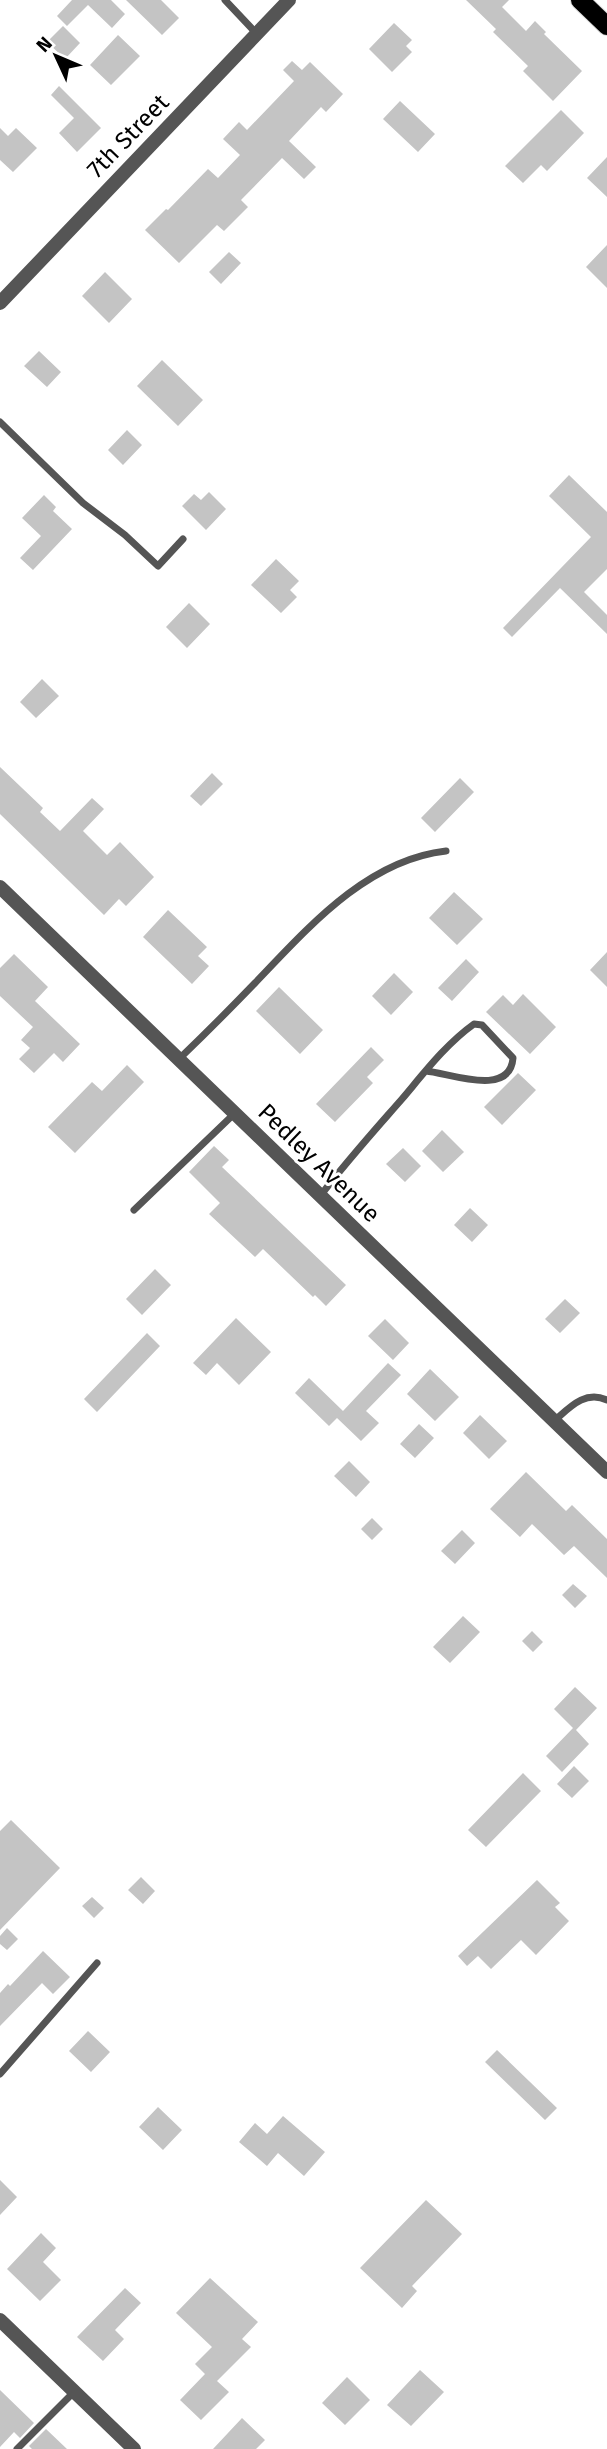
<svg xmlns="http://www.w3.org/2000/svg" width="607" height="2449" font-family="'Fira Sans',sans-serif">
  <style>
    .building { fill: #c4c4c4 }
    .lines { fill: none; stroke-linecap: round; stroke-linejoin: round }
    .primary-casing { stroke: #dbdbdb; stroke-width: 20 }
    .lane { stroke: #555; stroke-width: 7 }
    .street { stroke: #555; stroke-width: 14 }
    .primary { stroke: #000; stroke-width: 18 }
    .labels { text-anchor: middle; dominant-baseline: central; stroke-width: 6; stroke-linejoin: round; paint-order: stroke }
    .street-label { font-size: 24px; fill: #000; stroke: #fff }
  </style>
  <rect width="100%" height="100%" fill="#fff"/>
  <path class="building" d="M 72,0 L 111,0 L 125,14 L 112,28 L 88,5 L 67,26 L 57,16 Z
    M 126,0 L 161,0 L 179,18 L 162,35 Z
    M 466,0 L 509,0 L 502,7 L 526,31 L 535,21 L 546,32 L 544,34 L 582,71 L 553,101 L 523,71 L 528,66 L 493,32 L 496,29 Z
    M 394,23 L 412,40 L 406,46 L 412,52 L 392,72 L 369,49 Z
    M 63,26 L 80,43 L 65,59 L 47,42 Z
    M 118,35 L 140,56 L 111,85 L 90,65 Z
    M 292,61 L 302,70 L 310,62 L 343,94 L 326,112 L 321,107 L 289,141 L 316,167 L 304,179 L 282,158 L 241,200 L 248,207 L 224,231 L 217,225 L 179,263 L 145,230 L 166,209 L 168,210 L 208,169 L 218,178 L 240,155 L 223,139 L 239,122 L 247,130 L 294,81 L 283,70 Z
    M 59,86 L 101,128 L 77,152 L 59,133 L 74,118 L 51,95 Z
    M 400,101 L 435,134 L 418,152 L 383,119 Z
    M 561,110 L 584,133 L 547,171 L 541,165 L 523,183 L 505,166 Z
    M 0,128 L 8,136 L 16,128 L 37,148 L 13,172 L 0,160 Z
    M 607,157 L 607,197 L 587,178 Z
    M 607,245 L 607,288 L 586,267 Z
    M 229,252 L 241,263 L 221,284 L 209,272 Z
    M 105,272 L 132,299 L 109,323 L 82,296 Z
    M 39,351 L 61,372 L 47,387 L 24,366 Z
    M 162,360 L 203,400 L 178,426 L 137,386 Z
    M 127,430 L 142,445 L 123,465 L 108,450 Z
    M 569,475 L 607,512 L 607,569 L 584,592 L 607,615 L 607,634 L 560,588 L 512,637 L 503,628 L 591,537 L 549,496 Z
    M 209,492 L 226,509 L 206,530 L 182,506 L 194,494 L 201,500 Z
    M 44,495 L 56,507 L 53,511 L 72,529 L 33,570 L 20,558 L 41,536 L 22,518 Z
    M 276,559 L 299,581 L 290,590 L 297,597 L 281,613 L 251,585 Z
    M 189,603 L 210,624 L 187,648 L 166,627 Z
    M 42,679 L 59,696 L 36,718 L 20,702 Z
    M 0,767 L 43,808 L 40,812 L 60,831 L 92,798 L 104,809 L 83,831 L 107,855 L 120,842 L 154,877 L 126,906 L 119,899 L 104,915 L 0,814 Z
    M 212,773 L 223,784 L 201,806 L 190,796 Z
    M 460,778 L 474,792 L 435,832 L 421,818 Z
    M 454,892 L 483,919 L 457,945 L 429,918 Z
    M 168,910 L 207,947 L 198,956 L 209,966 L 192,984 L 143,937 Z
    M 607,952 L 607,987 L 590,970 Z
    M 14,954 L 48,987 L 35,1001 L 80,1044 L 63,1062 L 54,1053 L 34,1073 L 19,1059 L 30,1048 L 21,1040 L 33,1027 L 0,996 L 0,968 Z
    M 466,959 L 479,972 L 452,1001 L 438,988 Z
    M 394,973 L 413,992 L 391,1015 L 372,996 Z
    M 279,987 L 323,1030 L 300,1054 L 256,1011 Z
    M 523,994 L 556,1027 L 530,1054 L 486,1012 L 503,995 L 513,1005 Z
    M 371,1047 L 384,1060 L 367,1077 L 373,1083 L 335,1122 L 316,1104 Z
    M 127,1065 L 144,1082 L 75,1153 L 48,1127 L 92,1082 L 102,1091 Z
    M 518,1073 L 536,1090 L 502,1125 L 484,1107 Z
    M 442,1130 L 464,1152 L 443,1172 L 422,1151 Z
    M 214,1146 L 229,1160 L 222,1167 L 346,1285 L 326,1306 L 315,1295 L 313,1297 L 263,1249 L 255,1257 L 209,1214 L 220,1203 L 189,1172 Z
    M 403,1148 L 421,1166 L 405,1182 L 386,1164 Z
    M 470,1208 L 488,1225 L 472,1242 L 454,1225 Z
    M 155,1269 L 171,1285 L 142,1315 L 126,1299 Z
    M 565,1299 L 580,1313 L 560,1333 L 545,1319 Z
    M 236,1318 L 271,1352 L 239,1385 L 217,1363 L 206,1375 L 193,1363 Z
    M 385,1319 L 409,1343 L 393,1360 L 368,1336 Z
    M 147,1333 L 160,1346 L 97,1412 L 84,1399 Z
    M 388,1363 L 401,1375 L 366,1411 L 379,1423 L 361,1441 L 337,1418 L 329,1426 L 295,1393 L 309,1378 L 343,1411 Z
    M 430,1369 L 459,1397 L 435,1421 L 407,1394 Z
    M 480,1415 L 507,1441 L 489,1459 L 463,1433 Z
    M 419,1424 L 434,1438 L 415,1458 L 400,1444 Z
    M 349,1461 L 370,1482 L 356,1497 L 334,1476 Z
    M 526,1472 L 566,1511 L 572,1505 L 607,1539 L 607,1578 L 574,1546 L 564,1555 L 532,1524 L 520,1537 L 490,1509 Z
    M 372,1518 L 383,1529 L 372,1540 L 361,1529 Z
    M 462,1530 L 475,1543 L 455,1564 L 441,1551 Z
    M 573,1584 L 587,1596 L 575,1608 L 562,1595 Z
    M 463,1616 L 480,1632 L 450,1663 L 433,1647 Z
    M 532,1631 L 543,1642 L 533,1652 L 522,1641 Z
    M 575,1687 L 597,1708 L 576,1730 L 589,1744 L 562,1772 L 546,1756 L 573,1728 L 554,1709 Z
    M 574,1766 L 589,1781 L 572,1798 L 557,1784 Z
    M 523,1773 L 541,1791 L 486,1847 L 468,1830 Z
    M 11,1820 L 60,1868 L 0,1930 L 0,1831 Z
    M 141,1877 L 155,1891 L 143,1904 L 128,1890 Z
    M 537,1880 L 560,1903 L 555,1907 L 569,1921 L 536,1955 L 521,1940 L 491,1969 L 478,1956 L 467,1966 L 458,1956 Z
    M 92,1897 L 104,1908 L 94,1918 L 82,1906 Z
    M 7,1928 L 18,1939 L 7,1950 L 0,1944 L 0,1936 Z
    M 43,1951 L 70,1977 L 53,1994 L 42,1983 L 0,2026 L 0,1993 L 8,1984 L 10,1986 Z
    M 88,2031 L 110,2052 L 91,2072 L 69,2051 Z
    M 497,2050 L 557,2108 L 545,2120 L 485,2062 Z
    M 158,2107 L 182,2130 L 163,2150 L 139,2127 Z
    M 283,2116 L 325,2152 L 304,2176 L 278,2153 L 267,2166 L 239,2142 L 255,2123 L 267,2134 Z
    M 0,2180 L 17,2197 L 0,2215 Z
    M 426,2200 L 462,2234 L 412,2286 L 417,2291 L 402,2308 L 360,2268 Z
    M 41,2233 L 56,2248 L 43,2262 L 61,2280 L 40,2301 L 7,2269 Z
    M 210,2278 L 258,2322 L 242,2339 L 251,2347 L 217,2381 L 229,2392 L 201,2420 L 180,2400 L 205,2374 L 195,2364 L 212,2347 L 176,2313 Z
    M 125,2288 L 141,2303 L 115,2330 L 124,2339 L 103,2361 L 77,2337 Z
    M 420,2370 L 444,2392 L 411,2426 L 387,2405 Z
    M 347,2377 L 370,2400 L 345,2425 L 322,2403 Z
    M 0,2390 L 34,2423 L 20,2438 L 14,2432 L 0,2447 Z
    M 242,2418 L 265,2440 L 256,2449 L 213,2449 Z
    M 46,2429 L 67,2449 L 32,2449 L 29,2446 Z"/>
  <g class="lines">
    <g class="primary-casing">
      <path id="primary" d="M 580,0 L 607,26"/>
    </g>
    <path class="lane" d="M 225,0 L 257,34
      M 0,422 L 83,503 L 125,535 L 158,566 L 183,539
      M 179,1059 C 205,1034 230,1009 255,983 C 307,929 366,860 446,851
      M 321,1195 C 346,1162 374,1131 402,1099 C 424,1073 446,1044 474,1024 L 482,1025 L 513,1058 C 510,1098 449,1073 426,1071
      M 134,1210 L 234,1114
      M 554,1421 C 570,1407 585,1390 607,1400
      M 0,2074 L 97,1963
      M 17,2449 L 74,2392"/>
    <path class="street" d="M 0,303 L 289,0
      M 0,887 L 607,1472
      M 0,2320 L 134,2449"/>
    <use href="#primary" class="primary"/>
  </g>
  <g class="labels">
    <g class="street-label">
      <text transform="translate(128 136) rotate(-46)">7th Street</text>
      <text transform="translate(319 1163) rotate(44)">Pedley Avenue</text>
    </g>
  </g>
  <g transform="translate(56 56) rotate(314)" stroke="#ffffff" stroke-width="5" paint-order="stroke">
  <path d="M0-5L12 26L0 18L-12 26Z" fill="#000000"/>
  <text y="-10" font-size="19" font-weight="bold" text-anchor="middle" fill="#000000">N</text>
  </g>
</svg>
